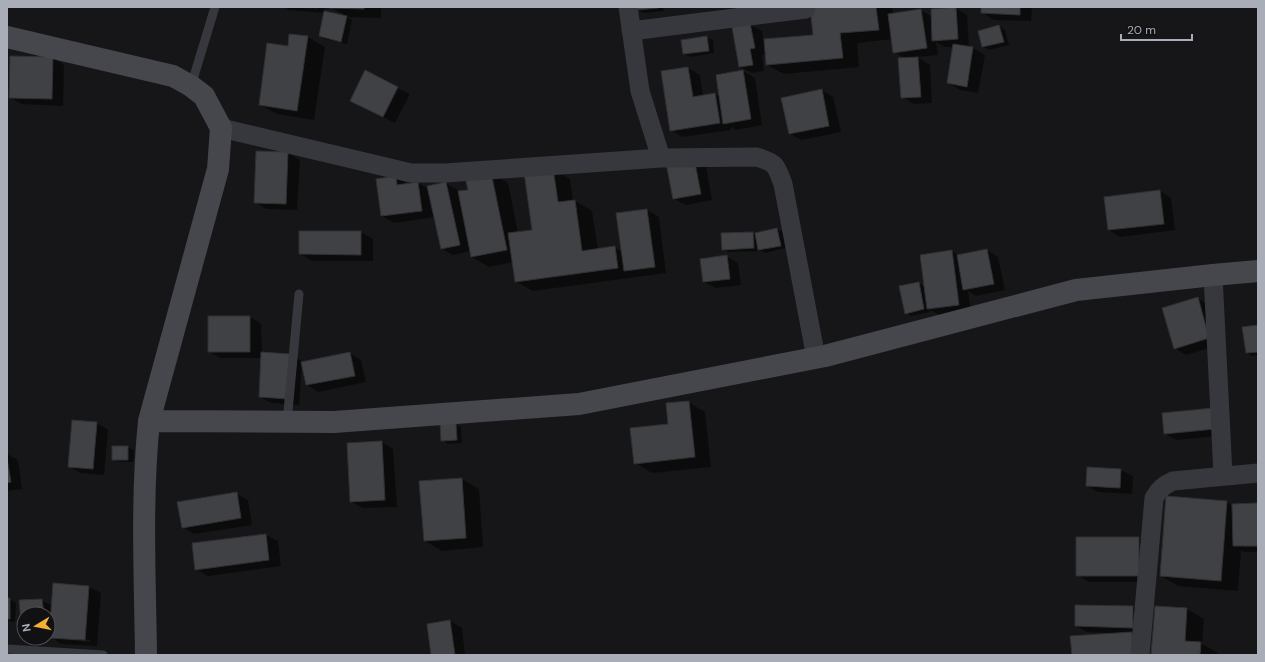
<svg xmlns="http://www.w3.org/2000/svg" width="1265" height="662" font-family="'DM Sans',sans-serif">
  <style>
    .shadow { fill: #0007; fill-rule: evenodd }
    .building { fill: #404145; stroke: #303034 }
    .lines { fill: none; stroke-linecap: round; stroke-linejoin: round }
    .lane { stroke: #37383d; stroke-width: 9 }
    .street { stroke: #37383d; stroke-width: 19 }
    .secondary { stroke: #45474d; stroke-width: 22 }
  </style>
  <rect width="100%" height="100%" fill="#161618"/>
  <path class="shadow" d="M 284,7 L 318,9 L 318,7 L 325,7 L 324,12 L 346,16 L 330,7 L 381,7 L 381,18 L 347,17 L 352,20 L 347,44 L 325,39 L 320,36 L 325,13 L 289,10 Z
    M 638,7 L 663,7 L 664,11 L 644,13 L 638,10 Z
    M 811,7 L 892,7 L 893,14 L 921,10 L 932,17 L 956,8 L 967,15 L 969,47 L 973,48 L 985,55 L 978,93 L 960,90 L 948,83 L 954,47 L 945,47 L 936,42 L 938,55 L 917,57 L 930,65 L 932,103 L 914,104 L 902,97 L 906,59 L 894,52 L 893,39 L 857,43 L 859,67 L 784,74 L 767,65 L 767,54 L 762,55 L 764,71 L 752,73 L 740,67 L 750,25 L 762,31 L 764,44 L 814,36 Z
    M 982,7 L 1032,7 L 1031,21 L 994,20 L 982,13 Z
    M 999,26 L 1005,30 L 1009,45 L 989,50 L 983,47 Z
    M 308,37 L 325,47 L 314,120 L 277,114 L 260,105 L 288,47 Z
    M 707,37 L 713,40 L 714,53 L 690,57 L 684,53 Z
    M 53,58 L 64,65 L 63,106 L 22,104 L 10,98 Z
    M 688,68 L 700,75 L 703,96 L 715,94 L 721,97 L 717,76 L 743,71 L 755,78 L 762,125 L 736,130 L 731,127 L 731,130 L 682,137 L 671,130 Z
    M 365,72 L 410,94 L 395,123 L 363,107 Z
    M 822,90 L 833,97 L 841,132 L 801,140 L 789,133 Z
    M 288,153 L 300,160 L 297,210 L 266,209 L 255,202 Z
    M 667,164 L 706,166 L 712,200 L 686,205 L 674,199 Z
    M 553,169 L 570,179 L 573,201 L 575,201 L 592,211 L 598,250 L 614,247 L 622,252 L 647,210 L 659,217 L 666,273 L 533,291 L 515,281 L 513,262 L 489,267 L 472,257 L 471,251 L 453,255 L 442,249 L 435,217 L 394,223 L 382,216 L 396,177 L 408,184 L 418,183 L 429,189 L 446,183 L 458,190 L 458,192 L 469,190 L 491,173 L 508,183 L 518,233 L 533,231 Z
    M 1160,191 L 1171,198 L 1175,230 L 1120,237 L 1109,230 Z
    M 777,229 L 783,232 L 786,248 L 765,253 L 759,249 L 759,251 L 728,252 L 723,249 L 753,233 L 756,235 Z
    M 300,232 L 361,232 L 373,239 L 373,261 L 312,261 L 300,254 Z
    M 987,250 L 998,257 L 1005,290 L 976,296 L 968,291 L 971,311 L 939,315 L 929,309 L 930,312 L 911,316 L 906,313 L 919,283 L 925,287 L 952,251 L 958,255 Z
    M 726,256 L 738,263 L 741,285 L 716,288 L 704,282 Z
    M 1197,298 L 1209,305 L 1220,345 L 1186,355 L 1174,348 Z
    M 250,317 L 261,324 L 262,353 L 290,355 L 302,361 L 302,362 L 350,353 L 361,360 L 366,382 L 318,392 L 307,385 L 302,364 L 299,405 L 271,403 L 260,397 L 262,358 L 221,358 L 209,352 Z
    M 1258,326 L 1258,355 L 1252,356 L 1247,353 Z
    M 688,402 L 705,412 L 711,467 L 652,473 L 635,463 Z
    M 1213,409 L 1227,435 L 1177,440 L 1165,434 Z
    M 97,423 L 108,430 L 104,475 L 80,473 L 69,466 Z
    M 455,424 L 461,427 L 462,443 L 448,444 L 442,440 Z
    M 382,442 L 393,449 L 397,507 L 363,508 L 351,502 Z
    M 113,447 L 128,447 L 134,451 L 133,462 L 119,462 L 113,459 Z
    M 7,454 L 18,460 L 22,489 L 7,491 Z
    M 1088,468 L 1121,470 L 1133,476 L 1132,494 L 1098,492 L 1087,486 Z
    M 462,479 L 479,489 L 483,547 L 442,551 L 425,541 Z
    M 237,494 L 248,500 L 252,525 L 194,534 L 183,527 Z
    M 1227,502 L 1233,506 L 1258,504 L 1258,545 L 1244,545 L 1244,547 L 1258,547 L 1258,552 L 1245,552 L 1241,550 L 1238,591 L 1178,586 L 1161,576 Z
    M 266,535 L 278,541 L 281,566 L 208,576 L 196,569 L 193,544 Z
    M 1139,538 L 1150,545 L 1150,582 L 1089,582 L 1077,575 Z
    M 54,584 L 89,587 L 101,593 L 97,646 L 61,644 L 52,638 L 35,640 L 32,638 L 48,638 L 48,614 L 24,614 L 24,633 L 23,633 L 21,601 L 42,600 L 52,606 ZM 61,637 L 90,640 L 90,642 L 61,639 Z
    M 7,599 L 10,599 L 16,603 L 15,622 L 7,621 Z
    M 1076,606 L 1133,607 L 1145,614 L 1143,640 L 1073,655 L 1107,635 L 1107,633 L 1087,632 L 1076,626 Z
    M 1187,609 L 1204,619 L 1202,644 L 1218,653 L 1217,655 L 1152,655 Z
    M 450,621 L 462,628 L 465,655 L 432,655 Z"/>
  <path class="building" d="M 329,7 L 364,7 L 364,9 L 329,8 Z
    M 637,7 L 658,7 L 658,8 L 637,10 Z
    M 810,7 L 876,7 L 879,30 L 840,33 L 843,58 L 766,65 L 764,39 L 813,35 Z
    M 956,7 L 958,39 L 932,41 L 931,9 Z
    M 981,7 L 1020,7 L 1020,15 L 981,13 Z
    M 921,9 L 927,48 L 893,53 L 888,14 Z
    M 324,11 L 347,16 L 341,42 L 319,36 Z
    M 750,23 L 755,48 L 750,49 L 753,65 L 739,67 L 732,27 Z
    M 999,25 L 1004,42 L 982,47 L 978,31 Z
    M 289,34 L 308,36 L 297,111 L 259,105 L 267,43 L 288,46 Z
    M 707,36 L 709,51 L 683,54 L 681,40 Z
    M 953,44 L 973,47 L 967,87 L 947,83 Z
    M 10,56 L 53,57 L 52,99 L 9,98 Z
    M 918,57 L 921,97 L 901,98 L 898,58 Z
    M 688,67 L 693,97 L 715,93 L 720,123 L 670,131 L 661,71 Z
    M 365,70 L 398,87 L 383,117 L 350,101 Z
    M 743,70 L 751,119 L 723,124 L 716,75 Z
    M 822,89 L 829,126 L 789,134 L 781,98 Z
    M 256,151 L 288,152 L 286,204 L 254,203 Z
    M 694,158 L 701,194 L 673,199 L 666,163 Z
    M 553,168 L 558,202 L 575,200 L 582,251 L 615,246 L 618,268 L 515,282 L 508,233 L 532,230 L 524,172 Z
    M 491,172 L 507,250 L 471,257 L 458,191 L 468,190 L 465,177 Z
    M 396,176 L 397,185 L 418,182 L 422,211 L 381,216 L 376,179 Z
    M 446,182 L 460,245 L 441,249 L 427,186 Z
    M 1160,190 L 1164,224 L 1108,230 L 1104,197 Z
    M 647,209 L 655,267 L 624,271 L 616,213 Z
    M 777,228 L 781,246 L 758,250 L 755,233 Z
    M 299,231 L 361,231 L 361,255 L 299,254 Z
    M 753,232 L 754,248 L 722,250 L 721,233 Z
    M 987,249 L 994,284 L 963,290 L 957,255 Z
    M 952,250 L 959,305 L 927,309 L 920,255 Z
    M 727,255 L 730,279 L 703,282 L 700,259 Z
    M 919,282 L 924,309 L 905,314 L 899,286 Z
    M 1198,297 L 1209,338 L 1174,349 L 1162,308 Z
    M 208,316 L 250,316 L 250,352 L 208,352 Z
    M 1258,325 L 1258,352 L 1246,353 L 1242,327 Z
    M 261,352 L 290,354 L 288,399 L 259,397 Z
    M 350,352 L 355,376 L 306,385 L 301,362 Z
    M 689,401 L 695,457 L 634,464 L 630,428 L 668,424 L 666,403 Z
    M 1213,408 L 1215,429 L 1164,434 L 1162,413 Z
    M 72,420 L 97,422 L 93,469 L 68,467 Z
    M 440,423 L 456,423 L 457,440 L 441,441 Z
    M 382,441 L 385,500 L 350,502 L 347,443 Z
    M 112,446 L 128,446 L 128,460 L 112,460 Z
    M 7,458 L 11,482 L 7,483 Z
    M 1087,467 L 1121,469 L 1120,488 L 1086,486 Z
    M 462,478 L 466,538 L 424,541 L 419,481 Z
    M 237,492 L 241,518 L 182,528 L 177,502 Z
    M 1166,496 L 1227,501 L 1221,581 L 1160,576 Z
    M 1258,503 L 1258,546 L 1233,546 L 1232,504 Z
    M 266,534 L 269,560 L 195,570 L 192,543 Z
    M 1076,537 L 1139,537 L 1139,576 L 1076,576 Z
    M 53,583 L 89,586 L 85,640 L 49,638 Z
    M 7,598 L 10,598 L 10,619 L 7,619 Z
    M 42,599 L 44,614 L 24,614 L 24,633 L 22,634 L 19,600 Z
    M 1075,605 L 1133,606 L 1133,628 L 1075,626 Z
    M 1155,606 L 1187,608 L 1185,641 L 1201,642 L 1200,655 L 1151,655 Z
    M 450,620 L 455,655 L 431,655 L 427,624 Z
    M 1132,632 L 1133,655 L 1072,655 L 1070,636 Z"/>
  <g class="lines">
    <path class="lane" d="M 191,86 L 215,7
      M 287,422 L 299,294
      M 7,649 L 103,655"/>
    <path class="street" d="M 628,7 L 640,91 L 661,158
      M 631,31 L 806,9
      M 221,128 L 411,173 L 445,173 L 661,158 L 757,157 C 776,163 776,165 783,184 L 816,358
      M 1213,275 L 1223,475
      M 1140,655 L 1154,498 C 1159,489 1164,485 1173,481 L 1258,473"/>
    <path class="secondary" d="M 7,37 L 173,76 L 191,86 L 204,96 L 221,128 L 218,169 L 149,421 C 141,499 145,577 146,655
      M 149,421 L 334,422 L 579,404 L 825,356 L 1076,290 L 1213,275 L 1258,271"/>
  </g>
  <rect width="1265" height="662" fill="none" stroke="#a8adb8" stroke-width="16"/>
  <g transform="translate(36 626) rotate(260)"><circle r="19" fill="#111113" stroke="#4d4f55"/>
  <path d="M0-3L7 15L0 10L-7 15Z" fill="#f2b134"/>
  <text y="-6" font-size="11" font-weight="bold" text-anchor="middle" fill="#a8adb8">N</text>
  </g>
  <path d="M1121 34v6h71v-6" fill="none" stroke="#a8adb8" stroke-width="2"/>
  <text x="1127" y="34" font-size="12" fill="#a8adb8" stroke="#111113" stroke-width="3" paint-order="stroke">20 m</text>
</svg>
